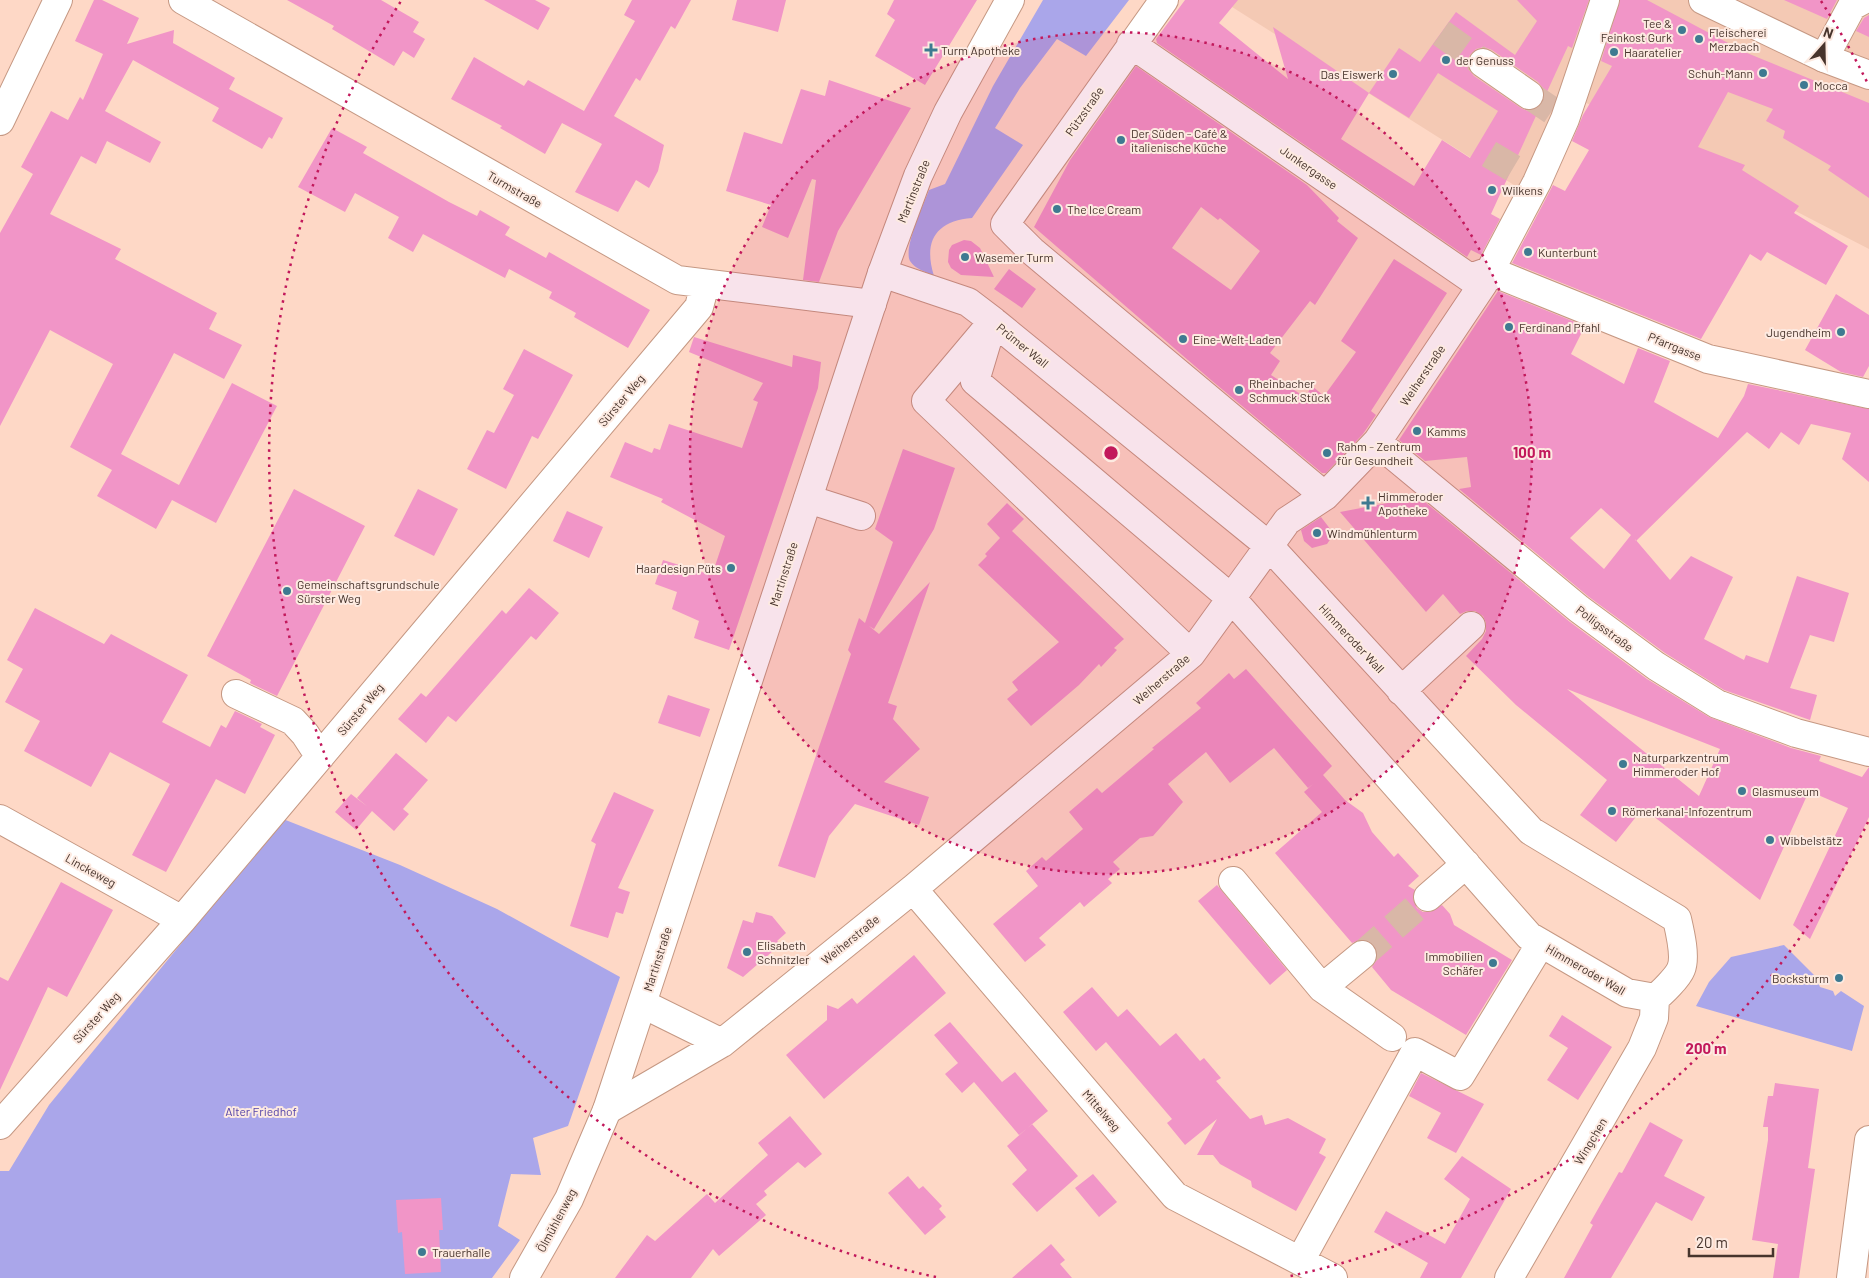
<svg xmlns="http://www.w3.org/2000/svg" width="1869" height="1278" font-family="Barlow,sans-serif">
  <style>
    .built { fill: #f4c9b4 }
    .green { fill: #aaa6ea }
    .building { fill: #f195c7; fill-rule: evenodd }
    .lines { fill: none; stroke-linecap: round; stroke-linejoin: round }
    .minor-tunnel { stroke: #d9b7a7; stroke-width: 28; stroke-dasharray: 28 14; stroke-linecap: butt }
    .minor-casing { stroke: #c59883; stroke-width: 30 }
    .major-casing { stroke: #c59883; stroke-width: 30 }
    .minor { stroke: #fff; stroke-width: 28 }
    .major { stroke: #fff; stroke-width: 28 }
    .ring { fill: none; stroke: #c2185b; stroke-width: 2.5; stroke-dasharray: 2.5 5 }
    .poi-dot { fill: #3e7a91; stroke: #fdeae1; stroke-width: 2 }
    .labels { text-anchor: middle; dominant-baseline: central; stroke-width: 4; stroke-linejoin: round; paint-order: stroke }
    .poi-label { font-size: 12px; fill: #47342c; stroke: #fdeae1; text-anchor: start }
    .street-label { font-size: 12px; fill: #47342c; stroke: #fdeae1 }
    .park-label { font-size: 12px; fill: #5443a8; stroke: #fdeae1 }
    .centre { fill: #c2185b; stroke: #fdeae1; stroke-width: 2.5 }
    .ring-label { font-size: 15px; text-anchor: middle; font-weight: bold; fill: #c2185b; stroke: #fdeae1; stroke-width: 4; stroke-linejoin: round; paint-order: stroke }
  </style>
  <rect width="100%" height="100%" fill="#fed8c6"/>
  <path class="built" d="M 1221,0 L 1869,0 L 1869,249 L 1567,93 L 1525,192 Z"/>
  <path class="green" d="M 1043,0 L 1129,0 L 1086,56 L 1057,39 L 1020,88 L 995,128 L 1023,145 L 972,218 C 936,221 923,241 934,276 C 926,272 915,269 910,261 C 903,248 924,204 929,190 L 945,184 L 993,86 Z
    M 283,819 L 400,865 L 497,909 L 620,977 L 568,1126 L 533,1138 L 541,1175 L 511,1174 L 498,1226 L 520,1240 L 492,1278 L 0,1278 L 0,1171 L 9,1171 L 49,1105 Z
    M 1784,945 L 1816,977 L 1820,987 L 1833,991 L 1835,996 L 1841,991 L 1864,1006 L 1852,1051 L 1696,1006 L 1709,982 L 1731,957 Z"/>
  <path class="building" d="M 94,0 L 102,0 L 139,18 L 127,44 L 174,30 L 173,43 L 235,78 L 229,89 L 283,118 L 272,139 L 269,137 L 262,149 L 212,121 L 219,108 L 133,60 L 105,111 L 161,142 L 150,163 L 107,141 L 96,164 L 81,156 L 50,214 L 121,249 L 115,259 L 217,313 L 209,329 L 242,345 L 224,379 L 174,353 L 121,454 L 179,485 L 232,383 L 277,406 L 216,523 L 172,500 L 156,529 L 97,496 L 112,470 L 70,447 L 113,364 L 50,330 L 0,426 L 0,233 L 33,174 L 21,167 L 51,111 L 68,120 L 80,97 L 83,100 L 103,54 L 75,41 Z
    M 287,0 L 381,0 L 419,22 L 413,32 L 425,39 L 414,58 L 403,51 L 394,66 L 332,29 L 334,26 Z
    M 484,0 L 535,0 L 550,8 L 538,30 Z
    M 632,0 L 691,0 L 675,29 L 671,26 L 640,81 L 636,78 L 614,116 L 664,145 L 658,171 L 649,188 L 636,180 L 618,212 L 575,192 L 602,144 L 562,123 L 545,154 L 500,128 L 502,126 L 451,99 L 474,57 L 524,86 L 528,80 L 584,111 L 635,21 L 624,15 Z
    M 737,0 L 786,0 L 778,32 L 732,20 Z
    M 894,0 L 977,0 L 925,85 L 875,56 L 895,20 L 887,14 Z
    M 1185,0 L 1238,0 L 1219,23 L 1288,79 L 1273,27 L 1369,93 L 1399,48 L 1420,62 L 1456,12 L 1515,55 L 1537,21 L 1517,0 L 1589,0 L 1572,48 L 1568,46 L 1491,214 L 1500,219 L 1481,255 L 1471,250 L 1467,257 L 1157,43 L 1156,39 ZM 1484,47 L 1492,50 L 1538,82 L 1543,88 L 1545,96 L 1542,104 L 1536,109 L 1528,111 L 1521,108 L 1474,76 L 1469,70 L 1467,62 L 1470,55 L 1476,49 ZM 1438,73 L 1498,111 L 1470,158 L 1442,140 L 1414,186 L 1341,139 L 1369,93 L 1409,118 Z
    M 1620,0 L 1647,0 L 1747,53 L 1869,103 L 1869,198 L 1828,170 L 1831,166 L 1783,138 L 1785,131 L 1766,121 L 1773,109 L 1728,92 L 1698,147 L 1745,165 L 1742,170 L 1799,206 L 1794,213 L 1848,246 L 1826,285 L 1767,252 L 1761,261 L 1750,254 L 1701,339 L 1512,263 L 1553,185 L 1565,191 L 1589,150 L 1572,141 L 1583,115 L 1612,66 L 1601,61 Z
    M 1784,0 L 1837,0 L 1827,19 Z
    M 1869,15 L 1869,37 L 1856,31 L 1864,18 Z
    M 1136,66 L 1307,185 L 1339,218 L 1337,221 L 1358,238 L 1315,305 L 1310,301 L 1270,353 L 1280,361 L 1271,375 L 1305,397 L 1312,386 L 1324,396 L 1356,352 L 1341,341 L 1394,259 L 1447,293 L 1371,411 L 1376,415 L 1363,434 L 1326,473 L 1322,473 L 1211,380 L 1034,227 L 1070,160 ZM 1201,207 L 1218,220 L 1220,218 L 1260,251 L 1231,290 L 1172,248 Z
    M 829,80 L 911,108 L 838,231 L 819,282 L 803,280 L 816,180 L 812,179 L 788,238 L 762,227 L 771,205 L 726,191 L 744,132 L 782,144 L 801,89 L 825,96 Z
    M 332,128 L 367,147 L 363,153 L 449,202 L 477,216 L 480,210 L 510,227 L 505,235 L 546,258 L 549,252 L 650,310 L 628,348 L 574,317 L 576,313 L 549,298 L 552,292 L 509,269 L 505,278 L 423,234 L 413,252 L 388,238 L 399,217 L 355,193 L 345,212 L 298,187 Z
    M 964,240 L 971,241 L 980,248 L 994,277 L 961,275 L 951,268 L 948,262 L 949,250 L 952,245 Z
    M 1009,269 L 1036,289 L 1022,308 L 994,289 Z
    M 1498,291 L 1585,326 L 1571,354 L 1624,384 L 1638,348 L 1670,361 L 1654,402 L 1718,438 L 1744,396 L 1748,384 L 1869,409 L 1869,482 L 1842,459 L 1851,433 L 1811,424 L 1799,445 L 1781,432 L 1769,449 L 1747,432 L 1636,541 L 1635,539 L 1670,580 L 1691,556 L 1733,577 L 1704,639 L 1744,660 L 1746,655 L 1768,663 L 1797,576 L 1849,593 L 1834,642 L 1810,635 L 1790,688 L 1817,695 L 1810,720 L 1724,690 L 1665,653 L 1589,597 L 1459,489 L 1471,487 L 1467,457 L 1425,461 L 1399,440 ZM 1601,508 L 1631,535 L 1604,569 L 1570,538 Z
    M 1836,294 L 1869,315 L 1869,366 L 1863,377 L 1841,372 L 1805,350 Z
    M 694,337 L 792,367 L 793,355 L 821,362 L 818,388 L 729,650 L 694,638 L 699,621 L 672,609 L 677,592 L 655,584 L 663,560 L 712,575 L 725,536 L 661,502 L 663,499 L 610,477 L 625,442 L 652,453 L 654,448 L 660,450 L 669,424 L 742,448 L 758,402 L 753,400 L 763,383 L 689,352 Z
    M 524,349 L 573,375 L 538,439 L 532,436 L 506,489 L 467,469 L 487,430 L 494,433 L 514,395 L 503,389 Z
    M 903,449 L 955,468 L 934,529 L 874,629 L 869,626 L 879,634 L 930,582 L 888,703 L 897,706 L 893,719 L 920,749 L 884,782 L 929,797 L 919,825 L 855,804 L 829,836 L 815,878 L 778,866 L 851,654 L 848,650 L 859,618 L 865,623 L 893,542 L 875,529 Z
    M 294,489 L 365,526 L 277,696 L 250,683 L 251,680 L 207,656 Z
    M 418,489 L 458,509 L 434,556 L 394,536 Z
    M 1419,497 L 1570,622 L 1647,679 L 1709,717 L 1791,748 L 1821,756 L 1819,761 L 1862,777 L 1869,767 L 1869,817 L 1810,939 L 1793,925 L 1848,808 L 1809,791 L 1760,900 L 1643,808 L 1616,842 L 1580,815 L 1607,780 L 1516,705 L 1466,656 L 1482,639 L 1486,631 L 1486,623 L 1483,616 L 1475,611 L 1467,611 L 1460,614 L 1443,594 L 1426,612 L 1340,512 ZM 1567,689 L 1720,749 L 1699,796 Z
    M 1007,503 L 1024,519 L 1012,531 L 1124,639 L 1114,648 L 1117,650 L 1101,667 L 1099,664 L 1079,685 L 1031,726 L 1007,699 L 1018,690 L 1012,682 L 1059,642 L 978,565 L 987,556 L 985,554 L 1000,538 L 987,524 Z
    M 567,511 L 603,527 L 589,558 L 553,541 Z
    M 1321,517 L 1334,534 L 1327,544 L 1312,548 L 1304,541 L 1301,530 Z
    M 529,588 L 559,613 L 536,640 L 531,636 L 456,722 L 448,716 L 426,743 L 398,719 L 421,693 L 426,697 L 502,610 L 506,614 Z
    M 35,608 L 104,644 L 111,634 L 188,675 L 162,722 L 210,747 L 221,725 L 226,728 L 235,711 L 262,724 L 260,727 L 275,735 L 245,794 L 216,779 L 166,872 L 132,855 L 170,784 L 110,752 L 91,787 L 24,751 L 40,721 L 5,702 L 23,669 L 7,660 Z
    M 1246,669 L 1332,766 L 1323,775 L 1345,800 L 1363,813 L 1372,832 L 1394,857 L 1398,853 L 1419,876 L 1408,886 L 1415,890 L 1413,899 L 1417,908 L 1423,912 L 1430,912 L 1442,905 L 1450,914 L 1454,925 L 1512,960 L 1466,1035 L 1391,990 L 1372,967 L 1376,961 L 1377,953 L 1374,945 L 1368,941 L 1360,940 L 1352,943 L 1275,853 L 1322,812 L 1304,792 L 1313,784 L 1308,788 L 1274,748 L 1230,783 L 1206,752 L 1168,784 L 1183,802 L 1153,836 L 1140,838 L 1113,862 L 1120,869 L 1108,879 L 1112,883 L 1084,907 L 1080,902 L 1039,938 L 1046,945 L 1025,962 L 993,924 L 1038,886 L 1026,871 L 1042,857 L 1046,861 L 1083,829 L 1069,812 L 1097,788 L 1102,793 L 1154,749 L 1152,748 L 1201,708 L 1196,703 L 1229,673 L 1234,679 Z
    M 668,695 L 710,709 L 700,737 L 658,723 Z
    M 396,753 L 428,780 L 403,809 L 409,814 L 394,831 L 372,811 L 356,830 L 335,812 L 351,794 L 368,807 L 357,798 Z
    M 614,792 L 654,810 L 618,888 L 630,892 L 623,914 L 616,912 L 608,938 L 570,926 L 596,844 L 591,841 Z
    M 61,882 L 113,910 L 67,997 L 48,987 L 0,1090 L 0,977 L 8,981 Z
    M 1217,885 L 1287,970 L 1270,985 L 1198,901 Z
    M 756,912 L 772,916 L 786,933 L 777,941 L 781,944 L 743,977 L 727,968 L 743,920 L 753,923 Z
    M 914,955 L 946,993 L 824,1099 L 786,1055 L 827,1020 L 827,1005 L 838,1009 L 852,998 L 857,1004 Z
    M 1092,987 L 1118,1017 L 1127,1009 L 1160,1046 L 1176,1033 L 1200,1061 L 1204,1058 L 1221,1078 L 1216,1081 L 1250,1119 L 1262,1115 L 1265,1125 L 1288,1118 L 1326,1139 L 1319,1153 L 1326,1157 L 1296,1211 L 1252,1187 L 1251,1181 L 1220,1164 L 1213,1155 L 1197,1155 L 1217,1119 L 1185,1145 L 1167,1123 L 1172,1119 L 1106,1042 L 1096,1051 L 1063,1012 Z
    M 1562,1015 L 1612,1047 L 1578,1100 L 1547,1080 L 1568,1048 L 1549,1036 Z
    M 950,1022 L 1002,1082 L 1015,1072 L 1048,1111 L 1019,1135 L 974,1082 L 962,1093 L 945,1074 L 958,1063 L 934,1035 Z
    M 1421,1073 L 1484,1104 L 1456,1153 L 1427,1138 L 1441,1113 L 1409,1096 Z
    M 1775,1083 L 1819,1089 L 1808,1168 L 1815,1169 L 1799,1278 L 1773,1278 L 1778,1244 L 1752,1240 L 1768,1140 L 1768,1127 L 1763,1127 L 1768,1096 L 1773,1096 Z
    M 790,1116 L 822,1154 L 805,1168 L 798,1162 L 764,1191 L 767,1195 L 756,1204 L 766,1215 L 719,1256 L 713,1249 L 691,1278 L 615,1278 L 647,1235 L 655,1241 L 707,1194 L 715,1203 L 768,1155 L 758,1143 Z
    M 1650,1122 L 1683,1140 L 1664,1176 L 1705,1197 L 1692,1221 L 1656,1202 L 1611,1278 L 1564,1278 L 1593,1225 L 1590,1223 L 1619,1172 L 1622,1173 Z
    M 1032,1124 L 1078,1176 L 1037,1212 L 1012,1184 L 1027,1170 L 1007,1146 Z
    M 1462,1156 L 1511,1189 L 1461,1278 L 1420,1278 L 1428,1263 L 1374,1232 L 1386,1211 L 1445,1244 L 1470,1199 L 1444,1179 Z
    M 1093,1174 L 1117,1202 L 1099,1217 L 1075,1188 Z
    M 908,1176 L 919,1189 L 923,1186 L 942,1206 L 939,1209 L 946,1217 L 925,1235 L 888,1193 Z
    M 441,1198 L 443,1230 L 439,1230 L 441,1272 L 405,1274 L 402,1232 L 398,1233 L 396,1200 Z
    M 1051,1244 L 1065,1260 L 1060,1264 L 1072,1278 L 1012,1278 Z"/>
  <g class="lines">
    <path class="minor-tunnel" d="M 1441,33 L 1483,63
      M 1529,95 L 1554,112
      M 1489,154 L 1531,179
      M 1362,955 L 1428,897"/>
    <g class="minor-casing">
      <path id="minor" d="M 183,0 L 677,280 L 872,304
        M 1164,0 L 1005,224 L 1032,251 L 1325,496
        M 1131,44 L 1470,278 L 1490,271
        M 1824,58 L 1852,6 L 1863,0
        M 1483,63 L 1529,95
        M 0,121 L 58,0
        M 1490,271 L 1708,359 L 1869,394
        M 882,273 L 968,302 L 993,321 L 1268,545 L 1531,831 L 1677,919 C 1680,932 1686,957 1681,969 C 1678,977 1661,994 1655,998 L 1627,993 L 1529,936 L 1232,599 L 975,381 L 993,321
        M 985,331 L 926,401 L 1191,654
        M 1377,442 L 1579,609 L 1656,666 L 1717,704 L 1796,733 L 1869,752
        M 808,499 L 861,516
        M 1401,691 L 1471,626
        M 236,694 L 293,721 L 305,734 L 320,757
        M 0,819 L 182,920
        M 1233,881 L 1322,988 L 1392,1037
        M 913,889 L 1175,1196 L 1333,1278
        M 1428,897 L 1466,864
        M 1322,988 L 1362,955
        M 643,1004 L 722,1043
        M 607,1110 L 722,1043 L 913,889 L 1191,654 L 1287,521 L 1325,496 L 1377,442 L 1483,284 L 1537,182 L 1565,119 L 1605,0
        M 0,1125 L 182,920 L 699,307 L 705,284
        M 1300,1261 L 1415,1052 L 1460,1076 L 1541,943
        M 1509,1278 L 1642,1048 L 1654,1018 L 1655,998
        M 1851,1278 L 1869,1140"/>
    </g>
    <g class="major-casing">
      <path id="major" d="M 1703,0 L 1824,58 L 1869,75
        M 524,1278 L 569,1199 L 607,1110 L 882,273 L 918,176 L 948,112 L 1010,0"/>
    </g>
    <use href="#minor" class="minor"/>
    <use href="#major" class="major"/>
  </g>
  <circle cx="1111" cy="453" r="421" fill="#c2185b" fill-opacity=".12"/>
  <g class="ring">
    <circle cx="1111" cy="453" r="421"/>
    <path d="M1868 822A842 842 0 0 1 1286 1277M936 1277A842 842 0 0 1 401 1M1821 1A842 842 0 0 1 1868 84"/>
  </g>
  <g class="poi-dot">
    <circle cx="1682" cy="30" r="5"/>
    <circle cx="1699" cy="39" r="5"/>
    <path d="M928.5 42.5h5v5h5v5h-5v5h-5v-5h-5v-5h5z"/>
    <circle cx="1614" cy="52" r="5"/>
    <circle cx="1446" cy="60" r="5"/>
    <circle cx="1763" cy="73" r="5"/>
    <circle cx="1393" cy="74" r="5"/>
    <circle cx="1804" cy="85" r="5"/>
    <circle cx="1121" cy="140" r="5"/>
    <circle cx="1492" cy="190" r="5"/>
    <circle cx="1057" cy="209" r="5"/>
    <circle cx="1528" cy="252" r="5"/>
    <circle cx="965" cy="257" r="5"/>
    <circle cx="1509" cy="327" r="5"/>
    <circle cx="1841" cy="332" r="5"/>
    <circle cx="1183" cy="339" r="5"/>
    <circle cx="1239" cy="390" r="5"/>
    <circle cx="1417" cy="431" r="5"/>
    <circle cx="1327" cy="453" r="5"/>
    <path d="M1365.5 495.5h5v5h5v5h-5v5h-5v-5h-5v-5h5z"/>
    <circle cx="1317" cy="533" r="5"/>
    <circle cx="731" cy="568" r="5"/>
    <circle cx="287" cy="591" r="5"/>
    <circle cx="1623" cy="764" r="5"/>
    <circle cx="1742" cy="791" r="5"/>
    <circle cx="1612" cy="811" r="5"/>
    <circle cx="1770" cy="840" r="5"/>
    <circle cx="747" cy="952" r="5"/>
    <circle cx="1493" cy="963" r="5"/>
    <circle cx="1839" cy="978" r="5"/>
    <circle cx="422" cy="1252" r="5"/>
  </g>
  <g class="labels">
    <g class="poi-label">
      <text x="1672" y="23" text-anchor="end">Tee &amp;<tspan x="1672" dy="14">Feinkost Gurk</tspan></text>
      <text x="1709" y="32">Fleischerei<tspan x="1709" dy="14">Merzbach</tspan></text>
      <text x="941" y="50">Turm Apotheke</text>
      <text x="1624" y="52">Haaratelier</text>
      <text x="1456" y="60">der Genuss</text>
      <text x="1753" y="73" text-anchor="end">Schuh-Mann</text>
      <text x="1383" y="74" text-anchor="end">Das Eiswerk</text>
      <text x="1814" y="85">Mocca</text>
      <text x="1131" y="133">Der Süden - Café &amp;<tspan x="1131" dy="14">italienische Küche</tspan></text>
      <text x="1502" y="190">Wilkens</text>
      <text x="1067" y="209">The Ice Cream</text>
      <text x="1538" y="252">Kunterbunt</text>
      <text x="975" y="257">Wasemer Turm</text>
      <text x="1519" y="327">Ferdinand Pfahl</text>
      <text x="1831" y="332" text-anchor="end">Jugendheim</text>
      <text x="1193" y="339">Eine-Welt-Laden</text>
      <text x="1249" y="383">Rheinbacher<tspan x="1249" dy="14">Schmuck Stück</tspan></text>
      <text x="1427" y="431">Kamms</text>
      <text x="1337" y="446">Rahm - Zentrum<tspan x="1337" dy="14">für Gesundheit</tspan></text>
      <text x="1378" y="496">Himmeroder<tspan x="1378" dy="14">Apotheke</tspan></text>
      <text x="1327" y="533">Windmühlenturm</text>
      <text x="721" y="568" text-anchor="end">Haardesign Püts</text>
      <text x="297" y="584">Gemeinschaftsgrundschule<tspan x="297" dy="14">Sürster Weg</tspan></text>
      <text x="1633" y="757">Naturparkzentrum<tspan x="1633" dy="14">Himmeroder Hof</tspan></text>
      <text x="1752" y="791">Glasmuseum</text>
      <text x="1622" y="811">Römerkanal-Infozentrum</text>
      <text x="1780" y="840">Wibbelstätz</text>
      <text x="757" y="945">Elisabeth<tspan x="757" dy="14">Schnitzler</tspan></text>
      <text x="1483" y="956" text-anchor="end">Immobilien<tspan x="1483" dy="14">Schäfer</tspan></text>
      <text x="1829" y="978" text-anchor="end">Bocksturm</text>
      <text x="432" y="1252">Trauerhalle</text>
    </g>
    <g class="street-label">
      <text transform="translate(1084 111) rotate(-55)">Pützstraße</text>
      <text transform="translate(1309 167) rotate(35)">Junkergasse</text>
      <text transform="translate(515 189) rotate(30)">Turmstraße</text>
      <text transform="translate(913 191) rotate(-68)">Martinstraße</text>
      <text transform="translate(1023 345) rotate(39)">Prümer Wall</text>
      <text transform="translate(1675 346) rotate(22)">Pfarrgasse</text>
      <text transform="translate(1422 375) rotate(-56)">Weiherstraße</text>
      <text transform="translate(621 400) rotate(-50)">Sürster Weg</text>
      <text transform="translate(783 574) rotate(-72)">Martinstraße</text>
      <text transform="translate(1605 628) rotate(37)">Polligsstraße</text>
      <text transform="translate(1352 638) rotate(47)">Himmeroder Wall</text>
      <text transform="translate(1161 679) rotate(-41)">Weiherstraße</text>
      <text transform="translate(360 709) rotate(-50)">Sürster Weg</text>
      <text transform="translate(91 870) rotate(29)">Linckeweg</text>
      <text transform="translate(850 939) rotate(-39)">Weiherstraße</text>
      <text transform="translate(657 959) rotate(-72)">Martinstraße</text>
      <text transform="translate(1586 969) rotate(30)">Himmeroder Wall</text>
      <text transform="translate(96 1017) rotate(-48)">Sürster Weg</text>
      <text transform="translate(1102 1110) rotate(49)">Mittelweg</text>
      <text transform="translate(1590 1141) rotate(-59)">Wingchen</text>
      <text transform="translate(556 1220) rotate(-62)">Ölmühlenweg</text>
    </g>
    <g class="park-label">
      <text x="261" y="1111">Alter Friedhof</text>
    </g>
  </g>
  <circle cx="1111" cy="453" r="8" class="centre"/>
  <g class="ring-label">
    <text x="1532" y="458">100 m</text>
    <text x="1706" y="1054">200 m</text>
  </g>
  <g transform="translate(1824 45) rotate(20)" stroke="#fdeae1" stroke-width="4" paint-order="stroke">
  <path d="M0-4L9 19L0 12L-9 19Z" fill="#47342c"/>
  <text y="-8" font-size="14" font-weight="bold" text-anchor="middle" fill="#47342c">N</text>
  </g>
  <path d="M1689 1248v8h84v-8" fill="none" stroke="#47342c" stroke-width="2.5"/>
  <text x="1696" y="1248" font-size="15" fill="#47342c" stroke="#fdeae1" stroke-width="4" paint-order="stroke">20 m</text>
</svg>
